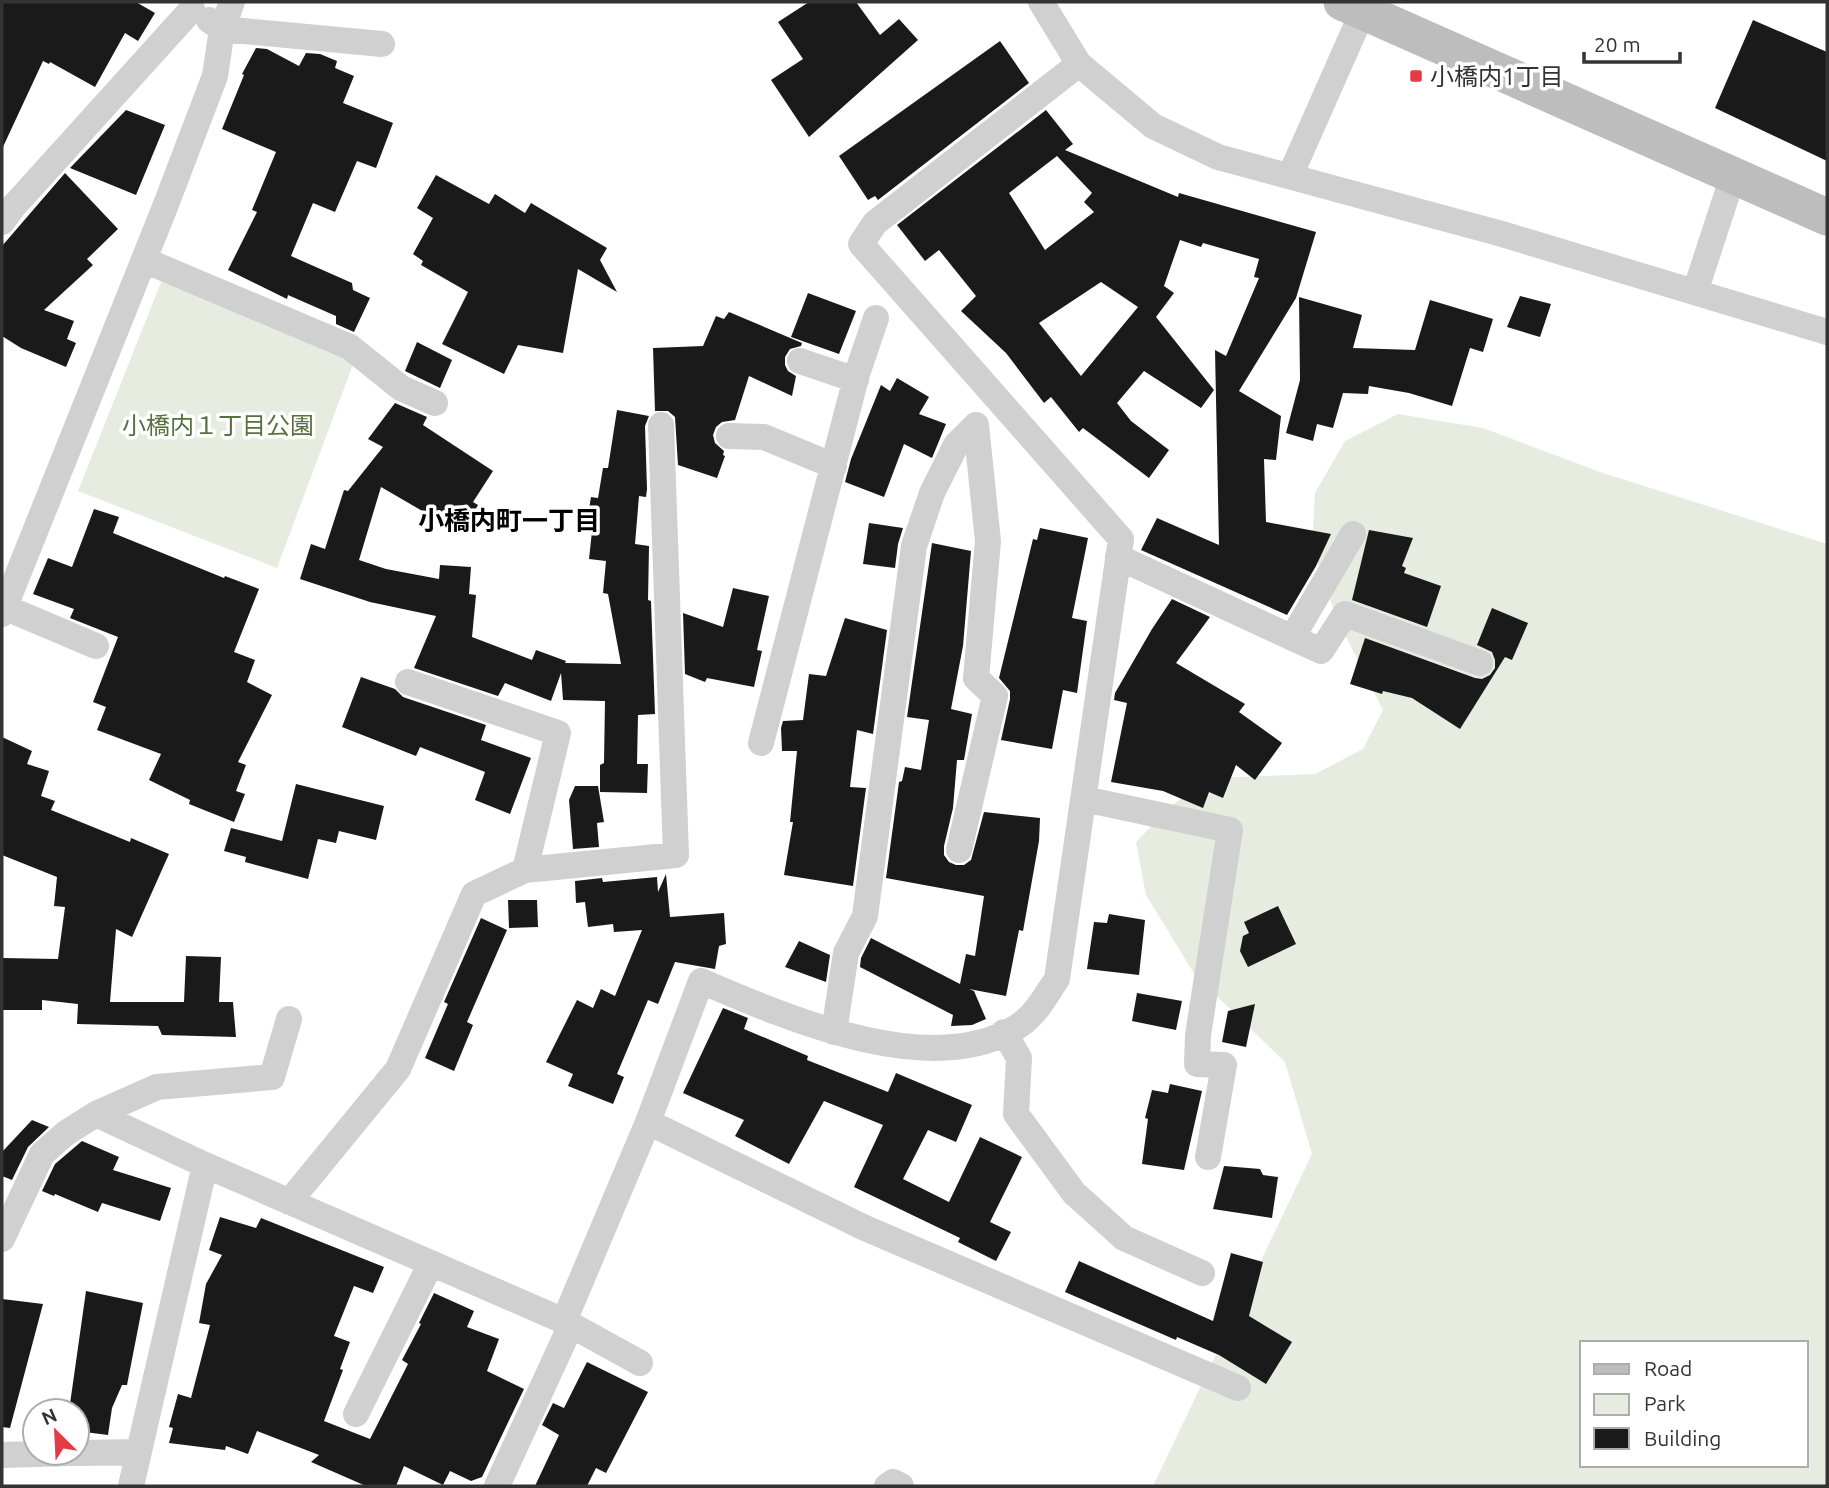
<svg xmlns="http://www.w3.org/2000/svg" width="1829" height="1488" font-family="Ubuntu,'Noto Sans JP',sans-serif">
  <style>
    .green { fill: #e6ecdf; fill-rule: evenodd }
    .building { fill: #1a1a1a; fill-rule: evenodd }
    .lines { fill: none; stroke-linecap: round; stroke-linejoin: round }
    .minor { stroke: #d0d0d0; stroke-width: 26 }
    .secondary { stroke: #bdbdbd; stroke-width: 37 }
    .poi-dot { fill: #e63946; stroke: #fff; stroke-width: 2.5 }
    .labels { text-anchor: middle; dominant-baseline: central; stroke-width: 7; stroke-linejoin: round; paint-order: stroke }
    .poi-label { font-size: 24px; fill: #333; stroke: #fff; text-anchor: start }
    .park-label { font-size: 24px; fill: #56703f; stroke: #fff }
    .neighbourhood-label { font-size: 26px; font-weight: bold; fill: #000; stroke: #fff }
  </style>
  <rect width="100%" height="100%" fill="#fff"/>
  <path class="green" d="M 162,280 L 355,359 L 277,568 L 78,491 Z
    M 1398,414 L 1483,428 L 1600,472 L 1827,544 L 1827,1486 L 1153,1486 L 1312,1154 L 1285,1062 L 1195,975 L 1146,895 L 1136,842 L 1172,805 L 1211,778 L 1315,774 L 1363,749 L 1383,710 L 1337,619 L 1312,547 L 1315,493 L 1345,441 ZM 1582,1343 L 1806,1343 L 1806,1465 L 1582,1465 Z"/>
  <path class="building" d="M 2,2 L 136,2 L 155,13 L 138,41 L 125,33 L 95,87 L 50,62 L 49,64 L 43,61 L 2,149 Z
    M 809,2 L 856,2 L 880,35 L 899,19 L 918,40 L 809,137 L 771,80 L 803,59 L 778,22 Z
    M 1753,20 L 1827,52 L 1827,161 L 1715,108 Z
    M 1000,41 L 1029,83 L 878,200 L 875,196 L 868,200 L 839,156 Z
    M 256,48 L 267,49 L 299,66 L 306,53 L 320,54 L 337,61 L 335,68 L 354,76 L 343,103 L 393,123 L 376,168 L 357,161 L 335,212 L 313,203 L 291,256 L 352,283 L 353,290 L 370,298 L 354,332 L 336,324 L 336,316 L 288,295 L 287,299 L 228,270 L 257,212 L 252,210 L 276,152 L 222,129 L 244,75 L 242,74 Z
    M 126,110 L 165,125 L 136,195 L 70,168 Z
    M 1046,110 L 1073,144 L 1065,150 L 1178,197 L 1179,193 L 1316,232 L 1296,298 L 1239,391 L 1281,416 L 1276,460 L 1264,459 L 1266,522 L 1331,534 L 1316,566 L 1287,615 L 1141,550 L 1157,518 L 1219,545 L 1215,350 L 1226,356 L 1259,278 L 1254,277 L 1259,259 L 1203,243 L 1201,247 L 1180,240 L 1164,286 L 1174,293 L 1156,317 L 1214,390 L 1201,408 L 1144,371 L 1117,403 L 1131,421 L 1169,450 L 1149,478 L 1083,428 L 1079,432 L 1051,397 L 1044,403 L 1006,353 L 961,311 L 976,296 L 939,250 L 925,261 L 897,225 ZM 1057,156 L 1092,193 L 1084,202 L 1094,212 L 1045,250 L 1009,193 ZM 1101,282 L 1138,307 L 1081,376 L 1039,323 Z
    M 65,173 L 118,229 L 87,259 L 93,265 L 44,310 L 74,321 L 67,339 L 76,343 L 66,367 L 21,348 L 2,336 L 2,246 Z
    M 436,175 L 489,204 L 495,194 L 525,213 L 531,203 L 607,248 L 600,260 L 617,292 L 578,269 L 563,353 L 518,345 L 504,374 L 442,344 L 468,292 L 421,265 L 423,261 L 413,254 L 433,218 L 417,208 Z
    M 808,293 L 856,311 L 839,354 L 791,337 Z
    M 1520,296 L 1551,304 L 1540,337 L 1507,327 Z
    M 1299,297 L 1362,315 L 1353,348 L 1415,350 L 1430,300 L 1493,319 L 1483,352 L 1470,348 L 1452,406 L 1409,393 L 1369,386 L 1368,394 L 1343,393 L 1333,428 L 1317,424 L 1313,441 L 1286,433 L 1300,380 Z
    M 729,312 L 802,343 L 801,346 L 790,349 L 785,357 L 785,365 L 788,371 L 796,376 L 792,396 L 749,376 L 735,420 L 722,422 L 716,427 L 713,435 L 715,443 L 724,451 L 723,455 L 725,456 L 717,478 L 678,465 L 675,417 L 668,411 L 655,411 L 653,348 L 703,346 L 716,316 L 724,319 Z
    M 417,342 L 452,360 L 440,388 L 405,371 Z
    M 897,378 L 929,397 L 919,414 L 946,424 L 932,458 L 904,444 L 884,497 L 845,482 L 851,459 L 881,385 L 890,391 Z
    M 395,403 L 427,417 L 423,425 L 493,471 L 473,502 L 478,505 L 462,534 L 381,487 L 359,560 L 386,569 L 439,579 L 440,565 L 471,567 L 469,594 L 476,595 L 472,637 L 532,660 L 536,650 L 566,661 L 565,663 L 621,664 L 608,594 L 603,593 L 606,561 L 589,559 L 593,522 L 587,521 L 591,497 L 598,498 L 603,468 L 608,468 L 617,410 L 649,416 L 645,426 L 647,489 L 646,497 L 639,496 L 635,544 L 649,546 L 648,600 L 651,601 L 655,714 L 638,715 L 637,764 L 648,764 L 647,793 L 600,792 L 600,765 L 604,763 L 605,701 L 563,700 L 561,673 L 551,701 L 505,683 L 498,696 L 414,668 L 436,616 L 370,602 L 300,579 L 311,544 L 325,549 L 344,490 L 348,491 L 383,447 L 368,439 Z
    M 94,509 L 119,517 L 113,533 L 224,578 L 225,576 L 259,589 L 234,652 L 255,660 L 247,682 L 272,695 L 238,762 L 246,765 L 236,791 L 245,794 L 234,822 L 189,804 L 190,800 L 149,780 L 161,754 L 97,730 L 106,707 L 93,702 L 118,637 L 70,618 L 74,609 L 33,594 L 48,558 L 72,567 Z
    M 869,523 L 903,528 L 898,544 L 895,568 L 863,564 Z
    M 1040,528 L 1088,538 L 1072,618 L 1087,621 L 1077,693 L 1063,690 L 1052,749 L 1001,740 L 1010,699 L 1010,691 L 999,678 L 1033,539 L 1037,540 Z
    M 1369,530 L 1413,538 L 1402,566 L 1406,568 L 1404,573 L 1441,586 L 1427,627 L 1352,600 Z
    M 932,543 L 971,551 L 963,646 L 951,709 L 972,714 L 964,760 L 957,760 L 953,808 L 944,846 L 944,855 L 949,862 L 956,865 L 964,865 L 971,860 L 984,812 L 1040,818 L 1039,841 L 1023,931 L 1019,930 L 1006,996 L 969,989 L 974,991 L 986,1019 L 972,1025 L 951,1026 L 953,1015 L 860,967 L 861,958 L 871,938 L 960,984 L 966,954 L 975,956 L 984,896 L 886,878 L 899,782 L 902,781 L 905,767 L 921,770 L 929,720 L 907,717 Z
    M 733,588 L 769,596 L 757,650 L 762,651 L 754,687 L 707,678 L 705,682 L 685,674 L 683,613 L 723,627 Z
    M 1172,599 L 1210,617 L 1176,663 L 1245,704 L 1239,712 L 1282,743 L 1255,780 L 1236,765 L 1223,798 L 1209,792 L 1203,808 L 1163,791 L 1111,782 L 1127,703 L 1114,700 L 1115,693 L 1152,629 Z
    M 1492,608 L 1528,623 L 1512,660 L 1505,657 L 1460,729 L 1412,698 L 1383,691 L 1382,694 L 1350,684 L 1365,638 L 1475,678 L 1482,679 L 1490,675 L 1495,668 L 1495,660 L 1492,652 L 1477,645 Z
    M 845,618 L 887,630 L 873,734 L 857,730 L 850,787 L 866,788 L 853,886 L 784,875 L 793,822 L 790,822 L 797,751 L 782,751 L 781,728 L 783,721 L 803,720 L 809,674 L 826,676 Z
    M 361,677 L 395,689 L 403,697 L 486,725 L 481,740 L 531,758 L 510,814 L 475,800 L 485,772 L 420,747 L 416,756 L 342,727 Z
    M 2,737 L 32,751 L 27,764 L 49,771 L 41,796 L 55,801 L 51,810 L 130,842 L 131,838 L 169,854 L 132,937 L 116,929 L 110,1002 L 184,1002 L 186,956 L 221,957 L 219,1002 L 233,1002 L 236,1037 L 162,1035 L 158,1026 L 77,1024 L 78,1004 L 42,1000 L 42,1010 L 2,1010 L 2,958 L 58,959 L 65,907 L 54,906 L 57,877 L 2,855 Z
    M 296,784 L 384,806 L 376,840 L 339,831 L 336,843 L 318,839 L 308,879 L 245,862 L 246,857 L 224,851 L 231,828 L 282,841 Z
    M 575,786 L 598,786 L 604,822 L 597,823 L 599,847 L 573,849 L 569,800 Z
    M 666,874 L 670,917 L 724,913 L 726,944 L 719,946 L 715,969 L 675,962 L 658,1004 L 648,1000 L 617,1074 L 624,1077 L 613,1104 L 568,1086 L 573,1074 L 546,1062 L 577,1000 L 593,1008 L 601,989 L 615,996 L 642,930 L 614,932 L 613,924 L 588,927 L 585,902 L 576,903 L 575,881 L 602,878 L 603,882 L 657,877 L 658,892 Z
    M 508,900 L 537,900 L 538,927 L 509,928 Z
    M 1278,906 L 1296,944 L 1248,967 L 1240,951 L 1243,936 L 1249,933 L 1244,922 Z
    M 1109,914 L 1145,920 L 1139,975 L 1087,969 L 1094,922 L 1107,923 Z
    M 481,918 L 507,930 L 467,1022 L 473,1025 L 454,1071 L 425,1058 L 448,1004 L 444,1002 Z
    M 799,941 L 830,955 L 826,982 L 785,967 Z
    M 1137,993 L 1182,1001 L 1176,1030 L 1132,1021 Z
    M 1255,1004 L 1246,1047 L 1222,1042 L 1228,1011 Z
    M 723,1008 L 748,1018 L 744,1029 L 808,1056 L 807,1060 L 888,1092 L 896,1073 L 972,1105 L 956,1142 L 928,1130 L 903,1179 L 949,1202 L 980,1137 L 1022,1157 L 990,1222 L 1011,1232 L 996,1261 L 958,1242 L 960,1238 L 854,1187 L 883,1125 L 824,1101 L 789,1164 L 735,1136 L 744,1120 L 683,1093 Z
    M 1170,1084 L 1202,1091 L 1184,1170 L 1142,1164 L 1148,1119 L 1145,1118 L 1152,1090 L 1168,1093 Z
    M 32,1120 L 49,1127 L 28,1147 L 12,1180 L 2,1176 L 2,1152 Z
    M 82,1141 L 119,1157 L 113,1170 L 171,1188 L 160,1221 L 102,1203 L 98,1212 L 55,1194 L 54,1196 L 42,1191 L 55,1164 Z
    M 1224,1166 L 1260,1169 L 1263,1175 L 1278,1177 L 1272,1218 L 1213,1209 Z
    M 220,1217 L 256,1228 L 261,1218 L 384,1267 L 373,1293 L 354,1286 L 334,1336 L 350,1342 L 340,1369 L 343,1370 L 324,1421 L 370,1439 L 408,1364 L 402,1360 L 421,1324 L 419,1323 L 434,1293 L 474,1311 L 467,1327 L 499,1339 L 487,1371 L 524,1389 L 482,1477 L 471,1481 L 450,1471 L 443,1485 L 404,1466 L 396,1486 L 366,1486 L 311,1462 L 319,1455 L 257,1431 L 248,1454 L 226,1446 L 225,1450 L 169,1443 L 173,1428 L 169,1427 L 178,1394 L 191,1398 L 210,1325 L 199,1323 L 206,1284 L 222,1255 L 209,1250 Z
    M 1231,1253 L 1263,1262 L 1249,1316 L 1292,1342 L 1266,1384 L 1219,1355 L 1177,1337 L 1176,1340 L 1065,1292 L 1079,1261 L 1213,1321 Z
    M 86,1291 L 143,1303 L 127,1385 L 122,1385 L 112,1408 L 108,1435 L 77,1431 L 77,1411 L 69,1411 Z
    M 2,1299 L 43,1304 L 10,1428 L 2,1427 Z
    M 587,1362 L 648,1392 L 606,1473 L 596,1468 L 587,1486 L 535,1486 L 559,1435 L 542,1425 L 553,1403 L 564,1408 Z"/>
  <g class="lines">
    <path class="minor" d="M 1041,2 L 1079,64 L 1153,126 L 1218,157 L 1502,234 L 1827,332
      M 209,20 L 222,29 L 382,44
      M 1290,176 L 1363,11
      M 2,222 L 13,207 L 192,9
      M 144,260 L 350,347 L 401,388 L 435,403
      M 1695,292 L 1733,176
      M 800,361 L 856,380
      M 729,436 L 764,437 L 834,466
      M 1118,557 L 1321,651 L 1345,614 L 1480,663
      M 4,607 L 96,646
      M 2,614 L 165,207 L 215,76 L 222,29 L 232,2
      M 1292,638 L 1353,534
      M 408,682 L 558,733 L 525,870
      M 761,743 L 857,374 L 876,318
      M 1084,799 L 1230,830 L 1198,1035 L 1197,1064 L 1224,1065 L 1208,1157
      M 959,850 L 995,696 L 976,678 L 988,541 L 976,425
      M 834,1032 L 846,953 L 865,916 L 914,546 L 932,493 L 956,445 L 976,425
      M 1004,1032 L 1019,1058 L 1016,1114 L 1074,1193 L 1124,1238 L 1202,1273
      M 96,1114 L 205,1165 L 564,1321 L 648,1122 L 701,981 C 785,1017 934,1083 1020,1025 C 1037,1013 1046,995 1057,979 L 1121,539 L 861,244 L 875,223 L 1079,64
      M 648,1122 L 865,1228 L 1238,1388
      M 289,1202 L 398,1069 L 474,894 L 525,870 L 676,855 L 661,425
      M 2,1239 L 42,1154 L 66,1133 L 96,1114 L 157,1087 L 272,1077 L 289,1019
      M 564,1321 L 640,1363
      M 356,1414 L 431,1263
      M 77,1453 L 138,1452
      M 2,1455 L 73,1453
      M 131,1486 L 205,1165
      M 497,1486 L 571,1325
      M 887,1486 L 893,1482 L 901,1486"/>
    <path class="secondary" d="M 1342,2 L 1827,217"/>
  </g>
  <rect class="poi-dot" x="1409" y="69" width="14" height="14" rx="3.5"/>
  <g class="labels">
    <g class="poi-label">
      <text x="1430" y="76">小橋内1丁目</text>
    </g>
    <g class="park-label">
      <text x="218" y="425">小橋内１丁目公園</text>
    </g>
    <g class="neighbourhood-label">
      <text x="509" y="520">小橋内町一丁目</text>
    </g>
  </g>
  <rect width="1829" height="1488" fill="none" stroke="#333333" stroke-width="7"/>
  <rect x="1580" y="1341" width="228" height="126" fill="#ffffff" stroke="#adadad" stroke-width="2"/>
  <rect x="1594" y="1364" width="35" height="10" fill="#bdbdbd" stroke="#adadad" stroke-width="2"/>
  <text x="1644" y="1376" font-size="21" fill="#333333">Road</text>
  <rect x="1594" y="1394" width="35" height="21" fill="#e6ecdf" stroke="#adadad" stroke-width="2"/>
  <text x="1644" y="1411" font-size="21" fill="#333333">Park</text>
  <rect x="1594" y="1428" width="35" height="21" fill="#1a1a1a" stroke="#adadad" stroke-width="2"/>
  <text x="1644" y="1446" font-size="21" fill="#333333">Building</text>
  <g transform="translate(56 1432) rotate(336)"><circle r="33" fill="#ffffff" stroke="#adadad" stroke-width="2"/>
  <path d="M0-5L12 26L0 18L-12 26Z" fill="#e63946"/>
  <text y="-10" font-size="19" font-weight="bold" text-anchor="middle" fill="#333333">N</text>
  </g>
  <path d="M1584 52v10h96v-10" fill="none" stroke="#333333" stroke-width="3.5"/>
  <text x="1594" y="52" font-size="21" fill="#333333" stroke="#ffffff" stroke-width="5" paint-order="stroke">20 m</text>
</svg>
